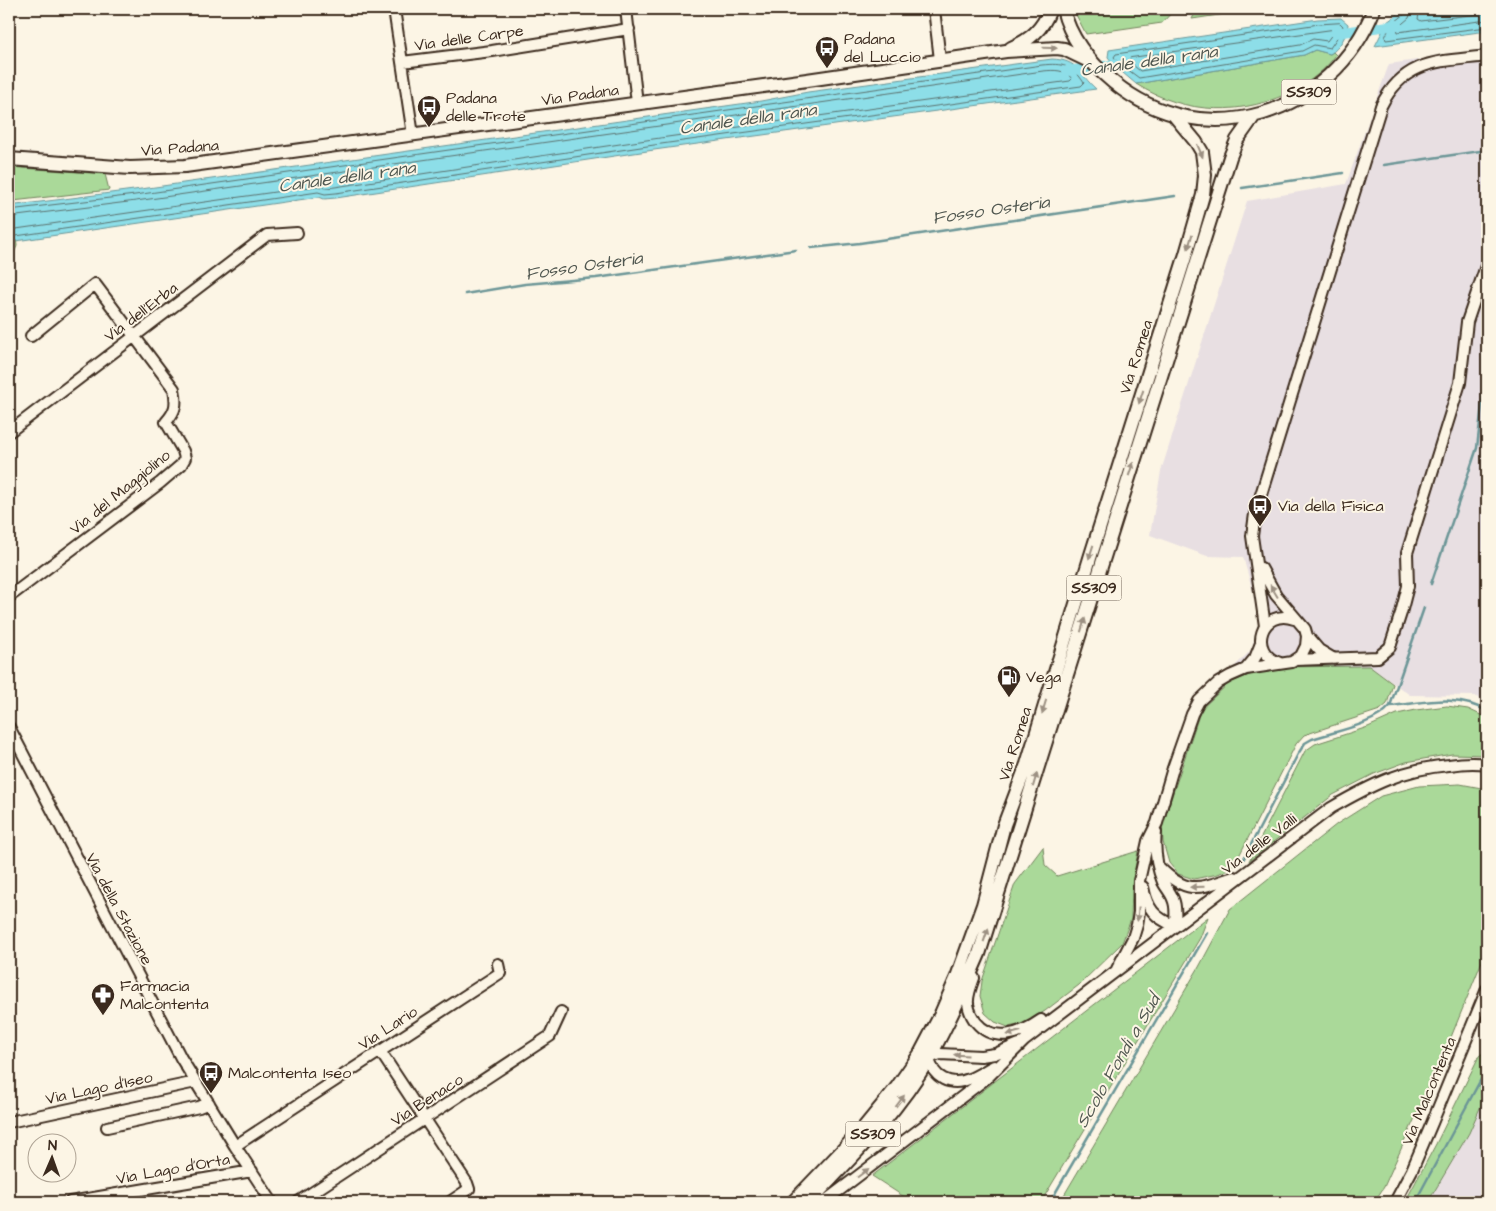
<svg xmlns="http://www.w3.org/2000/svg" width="1496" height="1211" font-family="'Architects Daughter',sans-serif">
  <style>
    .built { fill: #e8dfe2 }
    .green { fill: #aad999; stroke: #72825c }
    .water { fill: #8ddee8; stroke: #6c9697 }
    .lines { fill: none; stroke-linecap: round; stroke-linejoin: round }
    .shore { stroke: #5c726f; stroke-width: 1 }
    .stream { stroke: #6c9697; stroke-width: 2.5 }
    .canal { stroke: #8ddee8; stroke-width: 10 }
    .minor-casing { stroke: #3b2a1e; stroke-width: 14 }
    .major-casing { stroke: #3b2a1e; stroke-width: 16 }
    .minor { stroke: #fcf5e5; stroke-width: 10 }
    .major { stroke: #fcf5e5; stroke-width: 12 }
    .oneway { fill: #9c9082 }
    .labels { text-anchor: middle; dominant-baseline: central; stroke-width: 4; stroke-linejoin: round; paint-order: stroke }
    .shield { fill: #fcf5e5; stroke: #75675a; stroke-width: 1 }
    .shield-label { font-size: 15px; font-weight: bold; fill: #3b2a1e }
    .street-label { font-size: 16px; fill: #3b2a1e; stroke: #fcf5e5 }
    .poi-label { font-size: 16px; fill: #3b2a1e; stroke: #fcf5e5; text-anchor: start }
    .water-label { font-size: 18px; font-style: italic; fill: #505750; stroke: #fcf5e5 }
  </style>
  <rect width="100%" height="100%" fill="#fcf5e5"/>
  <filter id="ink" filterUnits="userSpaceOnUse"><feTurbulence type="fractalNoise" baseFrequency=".02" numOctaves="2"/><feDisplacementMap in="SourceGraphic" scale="10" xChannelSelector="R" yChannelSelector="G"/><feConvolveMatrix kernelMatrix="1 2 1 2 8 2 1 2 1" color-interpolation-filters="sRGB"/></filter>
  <g filter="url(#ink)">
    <path class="built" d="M 1487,50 L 1487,703 L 1475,696 L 1410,695 L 1369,666 L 1233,668 L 1252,649 L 1260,616 L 1243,557 L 1207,556 L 1150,535 L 1161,471 L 1247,201 L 1346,184 L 1389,64 Z
      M 1487,1092 L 1487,1202 L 1428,1202 L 1469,1133 Z"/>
    <path class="green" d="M 1073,9 L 1175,9 L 1162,23 L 1086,34 Z
      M 1197,9 L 1259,9 L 1192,19 Z
      M 1315,50 L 1330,54 L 1333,52 L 1336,55 C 1326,69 1311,81 1296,89 C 1245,117 1185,115 1136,84 L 1304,55 Z
      M 9,167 L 105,174 L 109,190 L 13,201 L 17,246 L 9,264 Z
      M 1369,666 L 1393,684 L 1387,704 L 1380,710 L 1304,735 L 1296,744 L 1240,854 L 1231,868 L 1218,874 L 1194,879 L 1178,874 L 1169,863 L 1163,842 L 1162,826 L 1201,709 L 1229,683 L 1270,667 Z
      M 1447,706 L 1468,709 L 1487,718 L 1487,755 L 1452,754 L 1406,762 L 1374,774 L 1333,795 L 1249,861 L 1305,751 L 1315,744 L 1368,727 L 1397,714 L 1416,710 Z
      M 1460,784 L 1487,789 L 1487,949 L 1449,1042 L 1384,1187 L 1374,1202 L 1060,1202 L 1199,967 L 1230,909 L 1337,824 L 1381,796 L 1419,786 Z
      M 1043,847 L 1045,865 L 1057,876 L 1138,851 L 1132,885 L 1131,919 L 1122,943 L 1079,985 L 1045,1011 L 1023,1024 L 1008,1027 L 995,1022 L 985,1013 L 980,996 L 982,981 L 1015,884 Z
      M 1208,917 L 1200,938 L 1041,1202 L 912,1202 L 872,1176 Z
      M 1487,1050 L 1487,1092 L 1469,1133 L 1428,1202 L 1405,1202 L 1436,1144 L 1479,1056 Z"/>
    <path class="water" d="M 1405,9 L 1487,9 L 1487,31 L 1375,46 L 1387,22 Z
      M 1341,18 L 1348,24 C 1348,34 1339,49 1330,54 L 1315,50 L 1304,55 L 1136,84 L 1116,67 L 1108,57 L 1109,50 L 1318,19 Z
      M 1052,59 C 1079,60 1079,74 1096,89 L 654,150 L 336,198 L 324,199 L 319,197 L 9,242 L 9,206 L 134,190 L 761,101 L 808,92 Z"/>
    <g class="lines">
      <path class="shore" d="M 1406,9 L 1405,14 L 1391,25 L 1385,37 L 1386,40 L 1487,27
        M 1412,9 L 1409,18 L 1397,28 L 1398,32 L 1487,20
        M 1420,9 L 1418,19 L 1421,21 L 1487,13
        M 1340,23 L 1343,26 L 1341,32 L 1330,48 L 1314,45 L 1302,51 L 1139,78 L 1119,63 L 1114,57 L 1116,54 L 1319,24 Z
        M 1331,30 L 1333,33 L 1327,41 L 1313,39 L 1300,45 L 1140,71 L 1128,61 L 1130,58 Z
        M 9,210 L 135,195 L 1042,65 C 1062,63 1073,65 1084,83 L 1081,86 L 654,145 L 336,193 L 325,194 L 318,192 L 9,237
        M 9,217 L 136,201 L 1043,71 C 1054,70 1065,69 1072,79 L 1070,81 L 653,139 L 335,187 L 326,188 L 317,186 L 9,230"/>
      <path class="stream" d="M 1384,165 L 1487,150
        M 1242,188 L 1343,173
        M 811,248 L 860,243 L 1175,196
        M 465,294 L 525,284 L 596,278 L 796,250
        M 1431,584 L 1477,448 L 1487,361
        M 1390,706 C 1425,703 1454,693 1487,711
        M 1242,862 L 1298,754 L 1305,743 L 1312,739 C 1336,731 1374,725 1390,706 L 1424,608
        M 1050,1202 L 1207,933
        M 1415,1202 L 1487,1068"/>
      <path class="canal" d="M 1335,33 L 1397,25
        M 1067,71 L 1127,63"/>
      <g class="minor-casing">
        <path id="minor" d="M 394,9 L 413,135
          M 626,9 L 637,103
          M 934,9 L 940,60
          M 402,62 L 492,51 L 629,29
          M 9,432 L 267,235 L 297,233
          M 9,597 L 160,483 L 181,465 L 185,458 L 183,451 L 166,422 C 176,411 177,404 174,389 L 95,284 L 31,336
          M 1265,626 L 1252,536 L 1255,514 L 1381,106 C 1405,58 1441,62 1487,56
          M 1307,636 L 1319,650 L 1334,659
          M 1295,660 L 1378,657 L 1390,647 L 1401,613 L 1408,586 L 1407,553 L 1460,383 L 1467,322 L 1487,263
          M 1280,663 C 1246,652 1262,607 1294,619
          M 1246,669 L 1255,658 L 1261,643
          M 9,727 L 181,1058 L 235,1146 L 272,1202
          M 1156,832 C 1154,850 1156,865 1163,882 C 1166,888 1171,893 1173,899 C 1177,907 1175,917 1175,926
          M 1160,868 C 1188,896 1200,888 1234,877
          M 1143,887 C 1147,909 1155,918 1175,926
          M 1117,969 L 1133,938 L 1137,925 L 1139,912 L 1139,881 L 1148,841 L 1157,823 L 1173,768 L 1192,714 L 1199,701 L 1218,683 L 1230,676 L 1246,669 L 1292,662 L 1301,656 L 1306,646 L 1307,636 L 1305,629 L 1276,595 L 1261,568
          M 974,978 C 971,986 967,996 968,1004 C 969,1010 972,1017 976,1022 C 994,1044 1021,1034 1041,1020
          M 380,1051 L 467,1183 L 469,1189 L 450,1202
          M 927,1057 L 929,1058 L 940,1054 L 981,1056 L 995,1054 L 1019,1044
          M 929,1058 C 933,1078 950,1087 969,1079 C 977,1076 986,1070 994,1066
          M 9,1122 L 196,1082
          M 107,1127 L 199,1107 L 209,1103
          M 235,1146 L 500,973 L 498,964
          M 70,1202 L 252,1171
          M 298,1202 L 550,1036 L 561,1012
          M 824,1202 L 988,1077 L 1024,1041 L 1331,808 C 1371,785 1402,769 1449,765 C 1461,763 1475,762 1487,764
          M 1395,1202 L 1412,1170 L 1432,1123 L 1487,989"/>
      </g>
      <g class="major-casing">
        <path id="major" d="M 1063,9 C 1070,38 1090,63 1113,82 C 1204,157 1333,115 1374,9
          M 1011,48 C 1030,40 1043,29 1050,9
          M 9,159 L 130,168 L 185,166 L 807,80 L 1006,51 L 1057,48 L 1064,49 L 1091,62
          M 793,1202 L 861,1131 L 897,1087 L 920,1054 L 940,1016 L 957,977 L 983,905 L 1004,825 L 1027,764 L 1090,558 L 1186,254 L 1203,195 L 1205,175 L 1202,152 L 1196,142 L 1173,114
          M 809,1202 C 852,1157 898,1112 929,1058 C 948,1024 964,989 979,954 L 1230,157 L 1237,140 L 1254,116"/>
      </g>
      <use href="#minor" class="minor"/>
      <use href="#major" class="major"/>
    </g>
    <defs><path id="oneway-solid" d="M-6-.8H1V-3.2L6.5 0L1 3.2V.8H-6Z" transform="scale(1.25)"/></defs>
    <g class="oneway">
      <use href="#oneway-solid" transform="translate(1050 48) rotate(2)"/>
      <use href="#oneway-solid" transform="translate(1200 151) rotate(67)"/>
      <use href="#oneway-solid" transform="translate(1190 242) rotate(106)"/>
      <use href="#oneway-solid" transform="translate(1141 397) rotate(108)"/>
      <use href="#oneway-solid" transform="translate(1131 469) rotate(-72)"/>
      <use href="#oneway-solid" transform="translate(1091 552) rotate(108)"/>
      <use href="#oneway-solid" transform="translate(1274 591) rotate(-121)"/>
      <use href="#oneway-solid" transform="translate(1083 625) rotate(-73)"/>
      <use href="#oneway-solid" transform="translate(1044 707) rotate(107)"/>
      <use href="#oneway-solid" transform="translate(1035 780) rotate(-73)"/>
      <use href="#oneway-solid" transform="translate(1197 887) rotate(178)"/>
      <use href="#oneway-solid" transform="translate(1138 914) rotate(95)"/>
      <use href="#oneway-solid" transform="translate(986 935) rotate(-71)"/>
      <use href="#oneway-solid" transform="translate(1014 1033) rotate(165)"/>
      <use href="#oneway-solid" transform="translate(961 1055) rotate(-177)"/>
      <use href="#oneway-solid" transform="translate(900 1101) rotate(-53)"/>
      <use href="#oneway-solid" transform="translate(863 1173) rotate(-37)"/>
    </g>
  </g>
  <defs>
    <g id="bus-pin" transform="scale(1.25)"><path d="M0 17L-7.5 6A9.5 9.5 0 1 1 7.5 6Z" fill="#3b2a1e" stroke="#fcf5e5"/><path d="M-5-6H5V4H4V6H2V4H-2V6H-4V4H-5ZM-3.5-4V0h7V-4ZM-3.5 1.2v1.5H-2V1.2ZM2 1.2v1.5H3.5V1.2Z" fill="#fff"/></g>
    <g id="fuel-pin" transform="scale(1.25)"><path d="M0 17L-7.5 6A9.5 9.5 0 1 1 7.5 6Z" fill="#3b2a1e" stroke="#fcf5e5"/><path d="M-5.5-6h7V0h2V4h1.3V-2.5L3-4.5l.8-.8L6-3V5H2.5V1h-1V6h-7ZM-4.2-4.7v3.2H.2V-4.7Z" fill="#fff"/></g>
    <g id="pharmacy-pin" transform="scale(1.25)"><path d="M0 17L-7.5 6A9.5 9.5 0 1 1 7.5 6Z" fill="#3b2a1e" stroke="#fcf5e5"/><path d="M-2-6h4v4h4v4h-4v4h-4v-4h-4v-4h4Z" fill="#fff"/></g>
  </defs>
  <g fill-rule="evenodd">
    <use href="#bus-pin" x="827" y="48"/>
    <use href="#bus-pin" x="429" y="107"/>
    <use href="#bus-pin" x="1260" y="506"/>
    <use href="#fuel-pin" x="1009" y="677"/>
    <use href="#pharmacy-pin" x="103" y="995"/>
    <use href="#bus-pin" x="211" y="1073"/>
  </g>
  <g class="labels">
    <g class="shield">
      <rect x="1281.5" y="79.5" width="55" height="25" rx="4"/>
      <rect x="1066.5" y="575.5" width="55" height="25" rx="4"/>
      <rect x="845.5" y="1121.5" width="55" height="25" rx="4"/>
    </g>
    <g class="shield-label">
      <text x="1309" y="92">SS309</text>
      <text x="1094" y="588">SS309</text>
      <text x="873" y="1134">SS309</text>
    </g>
    <g class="street-label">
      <text transform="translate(469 38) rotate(-8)">Via delle Carpe</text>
      <text transform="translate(580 95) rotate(-8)">Via Padana</text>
      <text transform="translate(180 148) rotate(-4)">Via Padana</text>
      <text transform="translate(141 312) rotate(-37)">Via dell'Erba</text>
      <text transform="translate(1136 357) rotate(-72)">Via Romea</text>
      <text transform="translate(120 492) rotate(-39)">Via del Maggiolino</text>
      <text transform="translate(1015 744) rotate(-72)">Via Romea</text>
      <text transform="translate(1259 844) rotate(-37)">Via delle Valli</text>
      <text transform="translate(119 909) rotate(62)">Via della Stazione</text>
      <text transform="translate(388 1028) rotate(-33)">Via Lario</text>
      <text transform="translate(99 1088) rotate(-12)">Via Lago d'Iseo</text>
      <text transform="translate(1429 1091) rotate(-67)">Via Malcontenta</text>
      <text transform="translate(427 1100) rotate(-33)">Via Benaco</text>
      <text transform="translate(173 1169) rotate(-10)">Via Lago d'Orta</text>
    </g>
    <g class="poi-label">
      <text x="844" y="39">Padana<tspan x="844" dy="18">del Luccio</tspan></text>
      <text x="446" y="98">Padana<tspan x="446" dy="18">delle Trote</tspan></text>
      <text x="1278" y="506">Via della Fisica</text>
      <text x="1026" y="677">Vega</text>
      <text x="120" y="986">Farmacia<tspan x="120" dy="18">Malcontenta</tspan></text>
      <text x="228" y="1073">Malcontenta Iseo</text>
    </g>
    <g class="water-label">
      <text transform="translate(1149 61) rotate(-8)">Canale della rana</text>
      <text transform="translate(748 119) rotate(-8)">Canale della rana</text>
      <text transform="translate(347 177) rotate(-8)">Canale della rana</text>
      <text transform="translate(991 210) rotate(-8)">Fosso Osteria</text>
      <text transform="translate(584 266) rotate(-8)">Fosso Osteria</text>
      <text transform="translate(1118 1061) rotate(-60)">Scolo Fondi a Sud</text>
    </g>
  </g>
  <rect width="1496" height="1211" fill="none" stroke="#fcf5e5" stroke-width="30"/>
  <rect x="15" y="15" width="1466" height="1181" fill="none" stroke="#3b2a1e" stroke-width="2" filter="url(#ink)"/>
  <g transform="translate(52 1158) rotate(2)"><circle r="24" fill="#fcf5e5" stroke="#afa495"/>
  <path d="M0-4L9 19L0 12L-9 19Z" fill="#3b2a1e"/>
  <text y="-8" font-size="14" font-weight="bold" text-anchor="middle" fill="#3b2a1e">N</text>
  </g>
</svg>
